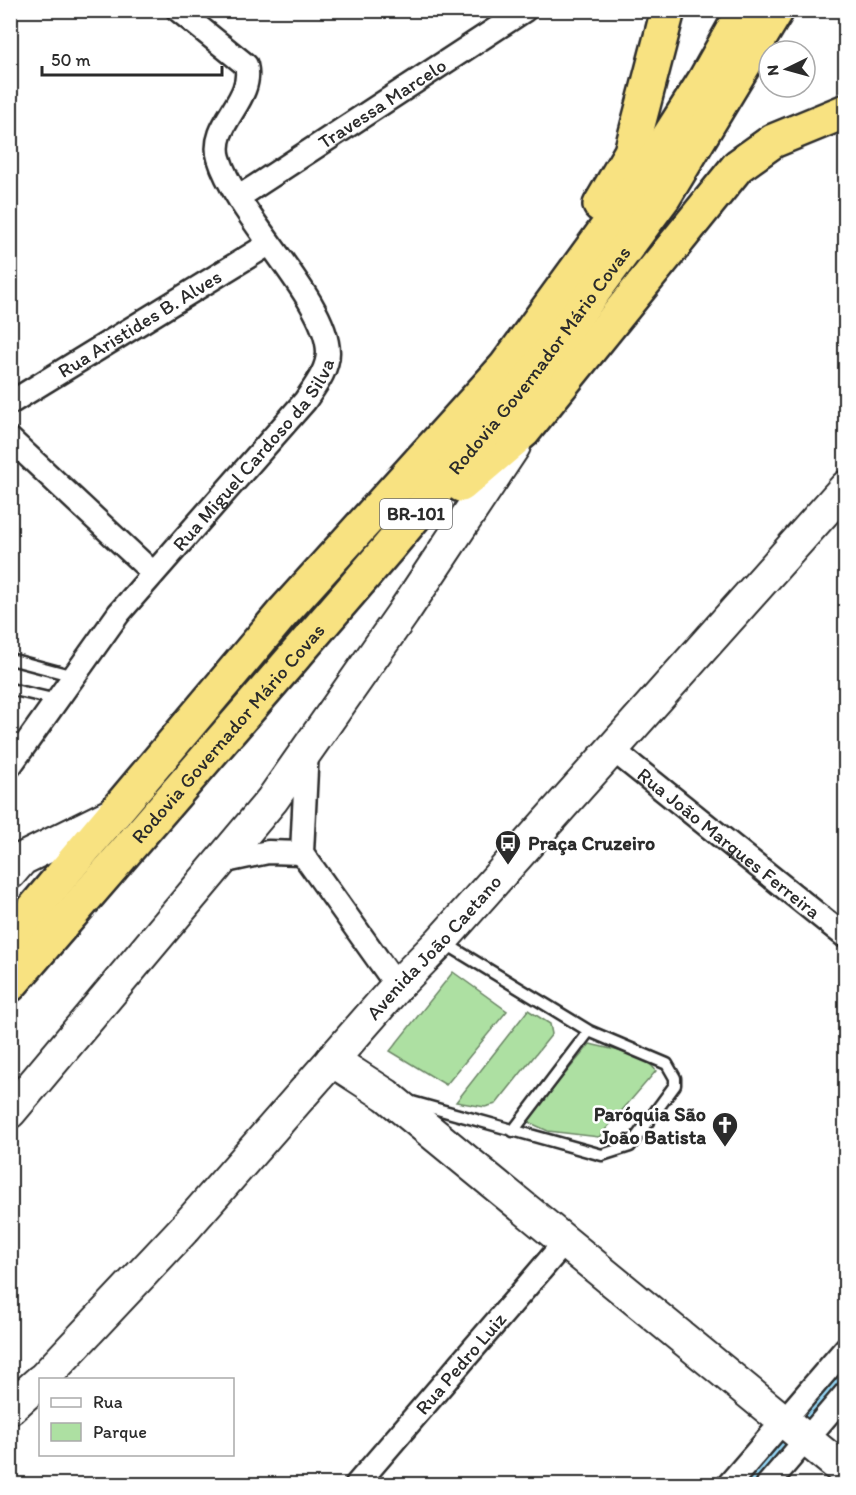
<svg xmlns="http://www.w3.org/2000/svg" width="856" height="1495" font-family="Itim,sans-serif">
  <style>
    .green { fill: #ade0a2; stroke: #6c8666; stroke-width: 1.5 }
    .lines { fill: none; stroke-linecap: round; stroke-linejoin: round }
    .canal { stroke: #95d7f7; stroke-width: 26 }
    .lane-casing { stroke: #2b2b2b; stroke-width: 15 }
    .street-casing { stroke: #2b2b2b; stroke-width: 27 }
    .secondary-casing { stroke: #2b2b2b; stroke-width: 36 }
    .highway-casing { stroke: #2b2b2b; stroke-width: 38 }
    .lane { stroke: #fff; stroke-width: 10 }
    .street { stroke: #fff; stroke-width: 22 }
    .secondary { stroke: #fff; stroke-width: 32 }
    .highway { stroke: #f8e281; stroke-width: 33 }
    .labels { text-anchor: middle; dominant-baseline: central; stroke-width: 5; stroke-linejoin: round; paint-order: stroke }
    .shield { fill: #fff; stroke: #6b6b6b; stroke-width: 1.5 }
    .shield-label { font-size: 18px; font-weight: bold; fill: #2b2b2b }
    .street-label { font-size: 20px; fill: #2b2b2b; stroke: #fff }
    .poi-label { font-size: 20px; font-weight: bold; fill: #2b2b2b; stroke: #fff; text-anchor: start }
  </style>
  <rect width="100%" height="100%" fill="#fff"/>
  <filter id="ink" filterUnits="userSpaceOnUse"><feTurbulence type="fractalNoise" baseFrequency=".0167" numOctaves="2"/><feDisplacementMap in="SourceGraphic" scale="12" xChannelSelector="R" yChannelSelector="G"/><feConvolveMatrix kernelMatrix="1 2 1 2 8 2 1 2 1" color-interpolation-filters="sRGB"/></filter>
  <g filter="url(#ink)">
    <path class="green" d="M 453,972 L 507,1011 L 446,1085 L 390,1051 Z
      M 528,1010 L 550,1024 L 552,1034 L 496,1104 L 485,1107 L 456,1102 Z
      M 590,1044 C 608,1049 646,1054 656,1071 L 599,1137 L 548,1131 L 526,1121 Z"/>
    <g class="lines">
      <path class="canal" d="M 746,1484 L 846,1370"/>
      <g class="lane-casing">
        <path id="lane" d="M 10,659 L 74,676
          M 10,689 L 57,700
          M 412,1102 L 602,1155 L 630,1146 L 675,1085 L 675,1078 L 667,1064 L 589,1031 L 443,942
          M 513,1131 L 589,1031"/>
      </g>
      <g class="street-casing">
        <g id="street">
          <path id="s1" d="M 239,197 L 525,10"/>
          <path id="s2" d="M 10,403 L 269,244"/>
          <path d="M 10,439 L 152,572"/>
          <path d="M 307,749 L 302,853 L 397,986"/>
          <path id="s3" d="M 612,749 L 846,937"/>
          <path id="s4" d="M 10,766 L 119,613 L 305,401 C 315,386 328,370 328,352 C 327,299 236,216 219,158 C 209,124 255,100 246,65 L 178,10"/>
          <path d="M 221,862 L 268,852 L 302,853"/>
          <path id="s5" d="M 357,1484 L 564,1243"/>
          <path d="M 729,1484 L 846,1348"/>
          <path d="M 768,1484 L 846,1393"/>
        </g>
      </g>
      <g class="secondary-casing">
        <g id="secondary">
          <path d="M 10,873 L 22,859 L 115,813"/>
          <path d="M 332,1060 L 386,1095 L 846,1472"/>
          <path d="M 10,1112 L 272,800 L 403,613 L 514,446"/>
          <path id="s6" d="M 42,1380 L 185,1228 L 397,986 L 441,941 L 846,487"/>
          <path d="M 10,1408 L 40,1381"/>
        </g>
      </g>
      <g class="highway-casing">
        <g id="highway">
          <path d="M 600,205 L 631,152 L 668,10"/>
          <path d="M 461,485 L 524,431 L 738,166 L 773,141 L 846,111"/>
          <path d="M 10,937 L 281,615 L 506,366 L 638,185 L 704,81 L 744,10"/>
          <path id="s7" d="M 10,985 L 389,547 L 526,383 L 664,197 L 777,10"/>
        </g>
      </g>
      <use href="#lane" class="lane"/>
      <use href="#street" class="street"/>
      <use href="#secondary" class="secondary"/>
      <use href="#highway" class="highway"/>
    </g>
  </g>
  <defs>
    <g id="bus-pin" transform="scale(1.35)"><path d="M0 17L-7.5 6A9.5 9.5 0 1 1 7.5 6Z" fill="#2b2b2b" stroke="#fff"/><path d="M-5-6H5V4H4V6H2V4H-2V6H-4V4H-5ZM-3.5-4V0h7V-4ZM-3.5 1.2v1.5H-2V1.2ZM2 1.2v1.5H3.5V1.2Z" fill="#fff"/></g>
    <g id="church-pin" transform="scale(1.35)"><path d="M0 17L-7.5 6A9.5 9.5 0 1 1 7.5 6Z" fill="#2b2b2b" stroke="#fff"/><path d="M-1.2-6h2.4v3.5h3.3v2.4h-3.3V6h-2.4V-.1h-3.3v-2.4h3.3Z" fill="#fff"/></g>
  </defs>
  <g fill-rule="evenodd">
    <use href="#bus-pin" x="508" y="843"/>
    <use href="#church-pin" x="725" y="1125"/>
  </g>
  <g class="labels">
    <rect class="shield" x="380" y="499" width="72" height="30" rx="4.5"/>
    <g class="shield-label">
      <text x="416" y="514">BR-101</text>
    </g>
    <g class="street-label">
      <text stroke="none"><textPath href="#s1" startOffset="171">Travessa Marcelo</textPath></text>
      <text stroke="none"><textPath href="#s2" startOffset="152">Rua Aristides B. Alves</textPath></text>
      <text stroke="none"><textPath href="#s7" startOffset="819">Rodovia Governador Mário Covas</textPath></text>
      <text stroke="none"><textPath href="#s4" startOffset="396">Rua Miguel Cardoso da Silva</textPath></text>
      <text stroke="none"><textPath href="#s7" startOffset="333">Rodovia Governador Mário Covas</textPath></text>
      <text stroke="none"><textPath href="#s3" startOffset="150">Rua João Marques Ferreira</textPath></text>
      <text stroke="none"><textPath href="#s6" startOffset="584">Avenida João Caetano</textPath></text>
      <text stroke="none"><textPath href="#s5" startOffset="159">Rua Pedro Luiz</textPath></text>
    </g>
    <g class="poi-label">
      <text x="528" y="843">Praça Cruzeiro</text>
      <text x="706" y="1114" text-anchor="end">Paróquia São<tspan x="706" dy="23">João Batista</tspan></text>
    </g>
  </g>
  <rect width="856" height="1495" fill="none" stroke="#fff" stroke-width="36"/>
  <rect x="18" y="18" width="820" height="1459" fill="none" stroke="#2b2b2b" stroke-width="2" filter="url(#ink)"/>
  <rect x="39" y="1378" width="195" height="78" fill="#ffffff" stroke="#aaaaaa" stroke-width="1.5"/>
  <rect x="51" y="1398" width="30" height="9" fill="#ffffff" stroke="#aaaaaa" stroke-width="1.5"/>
  <text x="93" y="1408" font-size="18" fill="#2b2b2b">Rua</text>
  <rect x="51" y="1423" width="30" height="18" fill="#ade0a2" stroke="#aaaaaa" stroke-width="1.5"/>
  <text x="93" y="1438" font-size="18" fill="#2b2b2b">Parque</text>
  <g transform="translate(787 69) rotate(265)"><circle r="28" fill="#ffffff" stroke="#aaaaaa" stroke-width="1.5"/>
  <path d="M0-4.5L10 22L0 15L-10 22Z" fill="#2b2b2b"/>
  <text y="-9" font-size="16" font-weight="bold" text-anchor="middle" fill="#2b2b2b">N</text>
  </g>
  <path d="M42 66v9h180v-9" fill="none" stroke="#2b2b2b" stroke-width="3"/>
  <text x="51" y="66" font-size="18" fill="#2b2b2b" stroke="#ffffff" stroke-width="4.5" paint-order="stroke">50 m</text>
</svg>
